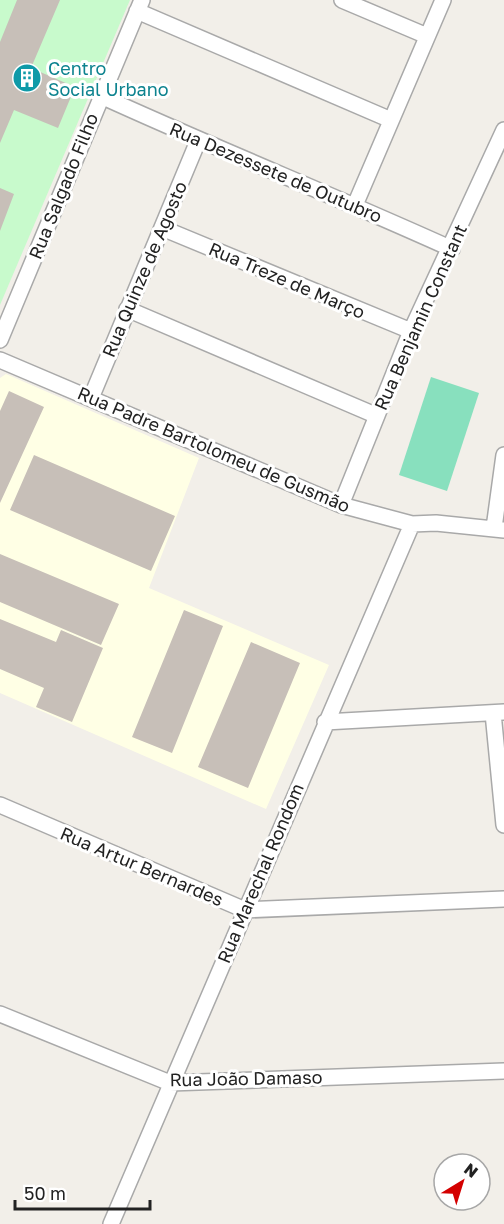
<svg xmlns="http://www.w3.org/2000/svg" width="504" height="1224" font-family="'Golos Text',sans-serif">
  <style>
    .education { fill: #ffffe5 }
    .park { fill: #c8facc }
    .pitch { fill: #88e0be }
    .building { fill: #c7bfb8 }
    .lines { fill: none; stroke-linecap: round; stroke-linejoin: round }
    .minor-casing { stroke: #a9a9a9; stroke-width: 18 }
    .minor { stroke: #fff; stroke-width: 15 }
    .labels { text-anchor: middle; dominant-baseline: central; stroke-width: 6; stroke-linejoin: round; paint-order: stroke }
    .culture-label { font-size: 18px; fill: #0d838f; stroke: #fff; text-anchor: start }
    .street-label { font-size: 18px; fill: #222; stroke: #fff }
  </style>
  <rect width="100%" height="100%" fill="#f2efe9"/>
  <path class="education" d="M 6,374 L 199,458 L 149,588 L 329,665 L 266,809 L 0,693 L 0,378 Z"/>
  <path class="park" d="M 0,0 L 130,0 L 0,305 Z"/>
  <path class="pitch" d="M 431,377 L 479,393 L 447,491 L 399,475 Z"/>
  <path class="building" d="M 17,0 L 60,0 L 31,68 L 75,87 L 58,128 L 14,110 L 0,143 L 0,42 Z
    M 0,188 L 14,194 L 0,231 Z
    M 9,391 L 44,407 L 0,503 L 0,411 Z
    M 34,455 L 175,516 L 151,571 L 10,510 Z
    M 0,554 L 119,604 L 101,645 L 0,602 Z
    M 184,610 L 223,626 L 172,753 L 132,737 Z
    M 0,619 L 56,642 L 61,630 L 103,648 L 72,722 L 36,707 L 44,688 L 0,669 Z
    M 251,642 L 300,663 L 248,788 L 198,767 Z"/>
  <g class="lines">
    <g class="minor-casing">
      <path id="minor" d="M 342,0 L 427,36
        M 137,11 L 391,120
        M 101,96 C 217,149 335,196 452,249
        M 355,205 L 443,0
        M 162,228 L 411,331
        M 127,309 L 375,415
        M 0,340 L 142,0
        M 0,360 L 341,505 L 412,524 L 436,523 L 504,530
        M 91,398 L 198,141
        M 341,505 L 411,331 L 504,130
        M 494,528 L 504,455
        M 493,713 L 504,825
        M 325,722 L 504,712
        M 0,805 L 245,910 L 504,899
        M 0,1014 L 170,1083 L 504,1071
        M 111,1224 L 412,524"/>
    </g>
    <use href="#minor" class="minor"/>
  </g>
  <defs>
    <g id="building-disc" transform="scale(1.5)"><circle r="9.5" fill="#0f9aa8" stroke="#fff"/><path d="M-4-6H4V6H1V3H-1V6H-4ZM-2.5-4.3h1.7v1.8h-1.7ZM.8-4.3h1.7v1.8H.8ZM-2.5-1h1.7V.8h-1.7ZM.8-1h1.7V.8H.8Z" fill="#fff"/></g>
  </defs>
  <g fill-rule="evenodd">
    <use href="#building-disc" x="27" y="78"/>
  </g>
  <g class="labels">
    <g class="culture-label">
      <text x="48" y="68">Centro<tspan x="48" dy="21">Social Urbano</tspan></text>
    </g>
    <g class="street-label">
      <text transform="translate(276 172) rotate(23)">Rua Dezessete de Outubro</text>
      <text transform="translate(63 186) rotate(-68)">Rua Salgado Filho</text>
      <text transform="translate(144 269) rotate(-67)">Rua Quinze de Agosto</text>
      <text transform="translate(287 280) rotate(23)">Rua Treze de Março</text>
      <text transform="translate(420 317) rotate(-66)">Rua Benjamin Constant</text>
      <text transform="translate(214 449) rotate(23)">Rua Padre Bartolomeu de Gusmão</text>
      <text transform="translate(142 866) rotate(23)">Rua Artur Bernardes</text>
      <text transform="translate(260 873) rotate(-67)">Rua Marechal Rondom</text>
      <text transform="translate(246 1078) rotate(-1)">Rua João Damaso</text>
    </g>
  </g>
  <g transform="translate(462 1182) rotate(38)"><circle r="28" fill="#ffffff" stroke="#a7a7a7" stroke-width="1.5"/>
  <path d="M0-4.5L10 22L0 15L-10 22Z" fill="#d40000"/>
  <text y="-9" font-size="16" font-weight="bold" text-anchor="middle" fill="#222222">N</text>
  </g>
  <path d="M15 1200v9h135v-9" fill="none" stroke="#222222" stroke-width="3"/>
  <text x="24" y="1200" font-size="18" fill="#222222" stroke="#ffffff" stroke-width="4.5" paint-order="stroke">50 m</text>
</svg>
